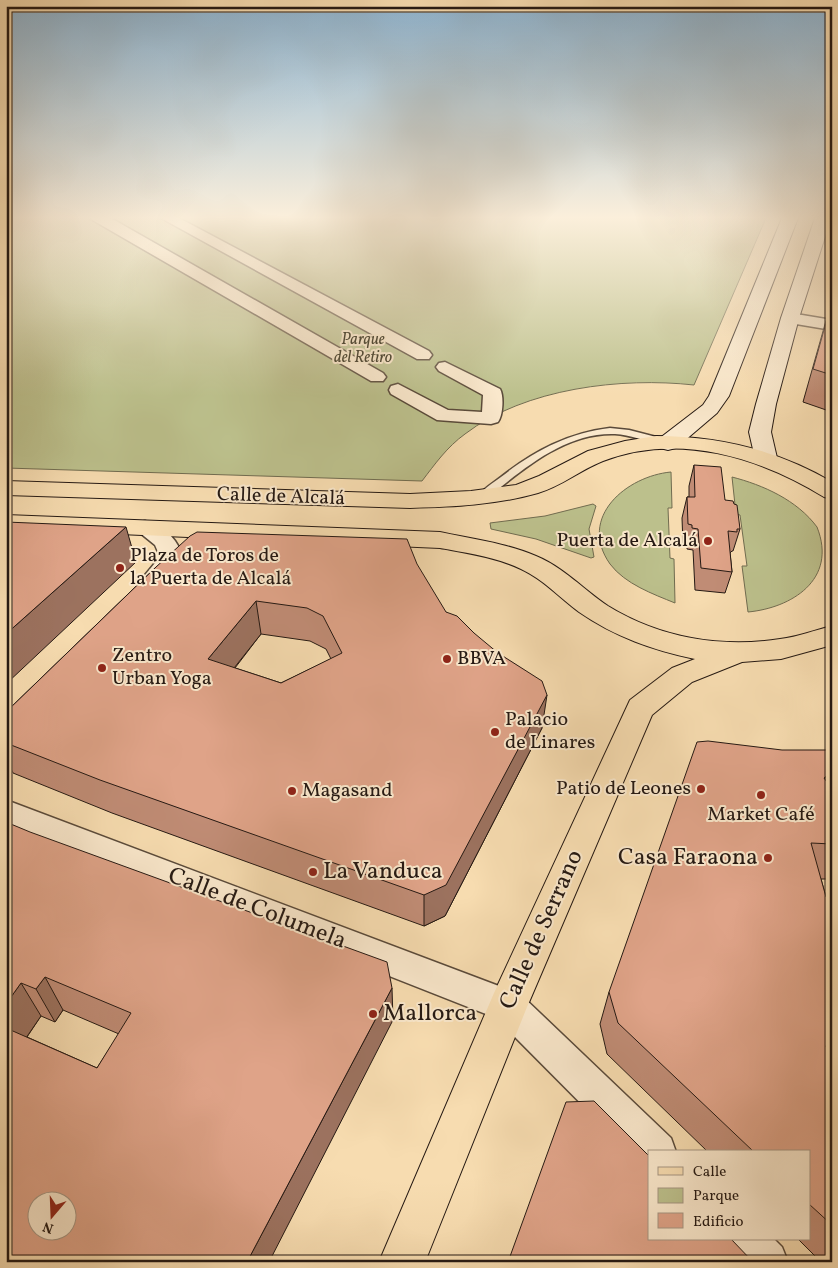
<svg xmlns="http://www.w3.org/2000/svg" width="838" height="1268" font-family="Vollkorn,serif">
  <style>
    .green { fill: #bcc08c; stroke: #706c50 }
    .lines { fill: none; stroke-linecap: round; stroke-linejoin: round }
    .lane-casing { stroke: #5a4a3a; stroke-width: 3 }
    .street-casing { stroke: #5a4a3a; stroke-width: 3 }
    .secondary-casing { stroke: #251913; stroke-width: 2 }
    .primary-casing { stroke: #251913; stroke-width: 2 }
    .lane { fill: #fae8cc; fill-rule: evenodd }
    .street { fill: #fae8cc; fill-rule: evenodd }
    .secondary { fill: #fae8cc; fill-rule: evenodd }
    .primary { fill: #f7dcb0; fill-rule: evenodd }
    .wall { fill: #c08c75; stroke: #251913; fill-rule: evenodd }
    .shaded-wall { fill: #9c725f; stroke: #251913 }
    .building { fill: #dfa388; stroke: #251913; fill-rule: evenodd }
    .poi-dot { fill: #8f2418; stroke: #fae8cc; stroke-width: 2 }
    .labels { text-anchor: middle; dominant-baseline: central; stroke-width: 4; stroke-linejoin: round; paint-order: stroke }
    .far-park-label { font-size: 16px; font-style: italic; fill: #524b37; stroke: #fae8cc }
    .street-label { font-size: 20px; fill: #251913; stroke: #fae8cc }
    .poi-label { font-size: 20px; fill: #251913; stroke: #fae8cc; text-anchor: start }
    .near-poi-label { font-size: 24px; fill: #251913; stroke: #fae8cc; text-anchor: start }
    .near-street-label { font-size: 24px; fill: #251913; stroke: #fae8cc }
  </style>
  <rect width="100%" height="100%" fill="#f7dcb0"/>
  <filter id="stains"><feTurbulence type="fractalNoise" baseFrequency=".004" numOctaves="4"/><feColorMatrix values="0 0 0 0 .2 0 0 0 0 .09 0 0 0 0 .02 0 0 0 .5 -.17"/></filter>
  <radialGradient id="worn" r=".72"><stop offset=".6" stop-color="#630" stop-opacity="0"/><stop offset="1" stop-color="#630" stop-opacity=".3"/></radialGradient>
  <path class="green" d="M 6,218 L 766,218 L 694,385 C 622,377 525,388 465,434 C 447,447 435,464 422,481 L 6,468 Z
    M 671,472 L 672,508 L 668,508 L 670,558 L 674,559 L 675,603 C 653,594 625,584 610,564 C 577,517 627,476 671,472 Z
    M 732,477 C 763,485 797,500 817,527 C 838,580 791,608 748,612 L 742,566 L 747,566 L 740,515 L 736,514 Z
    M 593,504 L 596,506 L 589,529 L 594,557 L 591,558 L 536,539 L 491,529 L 490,523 L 545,516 Z"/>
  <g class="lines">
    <g class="lane-casing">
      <path id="lane" d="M 610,428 L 629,430 L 664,439 L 665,441 L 660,444 C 645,441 630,435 615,434 C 565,432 522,470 486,499 L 482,500 L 477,497 C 483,489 493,483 501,477 C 534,451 568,433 610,428 Z"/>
    </g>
    <g class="street-casing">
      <path id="street" d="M 89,218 L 109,218 L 116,221 L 383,373 L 386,377 L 383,381 L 371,381 Z
        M 161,218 L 179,218 L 429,351 L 432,355 L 429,359 L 417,359 Z
        M 821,222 L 832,223 L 832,231 L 816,229 L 814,226 Z
        M 790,313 L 832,320 L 832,330 L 784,322 L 782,318 L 784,314 Z
        M 445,362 L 500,389 C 504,396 503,415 498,422 L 491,424 L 437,420 L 391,394 L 389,390 L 391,386 L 398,384 L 448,410 L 482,412 L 483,395 L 439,371 L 436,367 L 439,363 Z
        M 145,521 C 161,525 175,536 181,552 C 180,570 163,592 144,586 L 140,581 L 155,563 L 158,552 L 155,545 L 134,528 L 137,523 Z
        M 6,800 L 520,994 L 671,1138 L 676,1152 L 649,1152 L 649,1168 L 643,1166 L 496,1018 L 6,825 Z
        M 724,1239 L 774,1239 L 782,1247 L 788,1262 L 738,1262 L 729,1254 Z"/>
    </g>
    <g class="secondary-casing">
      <path id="secondary" d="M 782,218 L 798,218 L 729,396 L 717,413 L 676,448 L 668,450 L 660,448 L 657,443 L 660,438 L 703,405 L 709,396 Z
        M 815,218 L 831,218 L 799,318 L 776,404 L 771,432 L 777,458 L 774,463 L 766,465 L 758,463 L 755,458 L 749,432 L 756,404 L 781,318 Z"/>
    </g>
    <g class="primary-casing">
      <path id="primary" d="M 656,436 C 719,436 777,450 832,482 L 832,499 L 824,497 C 759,457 678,432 603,461 C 580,470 562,486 538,493 C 496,505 453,507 410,508 L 6,495 L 6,481 L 410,494 L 471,491 L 516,485 L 539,476 L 588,451 L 625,441 Z
        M 6,515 L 440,532 C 472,539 506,543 536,556 C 563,567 584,590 608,606 C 660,638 721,648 780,639 C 798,637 815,630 832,626 L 832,645 L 781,659 L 742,662 L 692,682 L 652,715 L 527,1007 L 425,1262 L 379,1262 L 494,993 L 630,700 L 672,668 L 695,659 C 653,650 615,637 579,612 C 560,598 543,579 521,569 C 496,557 467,553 440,548 L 6,529 Z"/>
    </g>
    <use href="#lane" class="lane"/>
    <use href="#street" class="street"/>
    <use href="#secondary" class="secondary"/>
    <use href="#primary" class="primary"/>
  </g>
  <path class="wall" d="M 832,294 L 832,412 L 803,402 L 827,317 Z
    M 694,465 L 725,500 L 740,529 L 733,551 L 732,551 L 730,553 L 732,572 L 725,593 L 695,590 L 693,550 L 687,549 L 687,546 L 683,545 L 682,518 L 687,497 L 689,497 L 689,486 Z
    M 156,567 L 446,612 L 542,728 L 445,916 L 424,926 L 112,813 L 13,773 L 6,758 L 6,712 ZM 261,634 L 310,641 L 326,649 L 331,659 L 281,683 L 235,668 Z
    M 832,750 L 832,879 L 821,879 L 826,897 L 832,898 L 832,1044 L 830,1043 L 827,1048 L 832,1058 L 832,1262 L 821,1262 L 798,1239 L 809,1239 L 809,1152 L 708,1152 L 607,1054 L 600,1024 L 609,992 Z
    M 6,822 L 393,1020 L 6,1262 ZM 63,1010 L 119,1034 L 97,1068 L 27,1037 L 41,1016 L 55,1022 Z"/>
  <path class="shaded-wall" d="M 126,527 L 136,562 L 6,684 L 6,634 Z
    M 256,601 L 261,634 L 215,692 L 208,659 Z
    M 547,695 L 542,728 L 445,916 L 424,926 L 424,895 Z
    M 832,772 L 832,794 L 824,778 Z
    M 45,977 L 63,1010 L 55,1022 L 36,989 Z
    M 21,983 L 41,1016 L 15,1054 L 6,1041 L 6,1004 Z
    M 392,988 L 393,1020 L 269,1262 L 247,1262 Z
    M 832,1038 L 832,1041 L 830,1043 L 805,1076 Z"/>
  <path class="building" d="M 831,305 L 832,305 L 832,375 L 813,369 Z
    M 694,465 L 721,467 L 725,500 L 733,501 L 734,504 L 737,505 L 740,529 L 737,529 L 737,532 L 728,531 L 732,572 L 701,568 L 698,529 L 692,528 L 692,525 L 688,524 L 687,497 L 695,497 Z
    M 6,522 L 126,527 L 6,634 Z
    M 197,532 L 407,539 L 417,564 L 446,612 L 457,616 L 474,633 L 498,653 L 542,681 L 547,695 L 446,885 L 424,895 L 100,780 L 6,743 L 6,712 L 156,567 L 190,536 ZM 256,601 L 307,608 L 323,616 L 342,653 L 281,683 L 208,659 Z
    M 708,741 L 782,750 L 832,750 L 832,772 L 824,778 L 832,789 L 832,844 L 811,843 L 826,897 L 832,898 L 832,1038 L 826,1046 L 832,1058 L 832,1225 L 809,1204 L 809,1152 L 754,1152 L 618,1023 L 609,992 L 697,742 Z
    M 6,822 L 30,832 L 387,962 L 392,988 L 247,1262 L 6,1262 L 6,1028 L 97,1068 L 131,1013 L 45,977 L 36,989 L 21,983 L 6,1004 ZM 38,1200 L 68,1200 L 68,1230 L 38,1230 Z
    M 594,1101 L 649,1156 L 649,1239 L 731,1239 L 753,1262 L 508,1262 L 566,1102 Z"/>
  <linearGradient id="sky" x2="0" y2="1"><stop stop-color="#8db6d5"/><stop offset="0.55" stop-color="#fbefdb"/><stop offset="1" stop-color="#fbefdb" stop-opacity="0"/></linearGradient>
  <rect width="838" height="396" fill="url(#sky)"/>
  <g class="poi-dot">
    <circle cx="708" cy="541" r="5"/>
    <circle cx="120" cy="568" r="5"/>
    <circle cx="447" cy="659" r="5"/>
    <circle cx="102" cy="668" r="5"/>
    <circle cx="495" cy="732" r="5"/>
    <circle cx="701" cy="789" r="5"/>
    <circle cx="292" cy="791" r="5"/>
    <circle cx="761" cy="795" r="5"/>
    <circle cx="768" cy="858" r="5"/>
    <circle cx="313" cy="872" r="5"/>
    <circle cx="373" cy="1014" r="5"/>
  </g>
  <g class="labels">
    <g class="far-park-label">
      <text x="363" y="340">Parque<tspan x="363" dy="18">del Retiro</tspan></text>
    </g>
    <g class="street-label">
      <text transform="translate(281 497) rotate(2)">Calle de Alcalá</text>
    </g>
    <g class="poi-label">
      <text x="698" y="541" text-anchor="end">Puerta de Alcalá</text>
      <text x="130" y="556">Plaza de Toros de<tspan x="130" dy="23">la Puerta de Alcalá</tspan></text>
      <text x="112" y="656">Zentro<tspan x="112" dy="23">Urban Yoga</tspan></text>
      <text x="457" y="659">BBVA</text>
      <text x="505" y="720">Palacio<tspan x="505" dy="23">de Linares</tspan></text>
      <text x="691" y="789" text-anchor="end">Patio de Leones</text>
      <text x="302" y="791">Magasand</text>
      <text x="761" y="815" text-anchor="middle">Market Café</text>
    </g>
    <g class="near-poi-label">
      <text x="758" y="858" text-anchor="end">Casa Faraona</text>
      <text x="323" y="872">La Vanduca</text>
      <text x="383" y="1014">Mallorca</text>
    </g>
    <g class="near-street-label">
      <text transform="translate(257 909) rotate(21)">Calle de Columela</text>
      <text transform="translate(542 930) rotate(-66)">Calle de Serrano</text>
    </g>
  </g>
  <rect width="838" height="1268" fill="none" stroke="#f7dcb0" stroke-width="25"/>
  <rect x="8" y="8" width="823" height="1253" fill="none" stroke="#251913" stroke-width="2.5"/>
  <rect x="12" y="12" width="813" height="1243" fill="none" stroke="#251913"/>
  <rect x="648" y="1150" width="162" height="90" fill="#fae8cc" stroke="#a59582"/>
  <rect x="658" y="1167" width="25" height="8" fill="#f7dcb0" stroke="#a59582"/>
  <text x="693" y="1176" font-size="15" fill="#251913">Calle</text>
  <rect x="658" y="1188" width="25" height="15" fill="#bcc08c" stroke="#a59582"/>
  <text x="693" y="1200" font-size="15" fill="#251913">Parque</text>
  <rect x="658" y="1213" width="25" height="15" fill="#dfa388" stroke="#a59582"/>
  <text x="693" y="1226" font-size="15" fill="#251913">Edificio</text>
  <g transform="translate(52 1216) rotate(199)"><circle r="24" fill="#fae8cc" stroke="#a59582"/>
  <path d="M0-4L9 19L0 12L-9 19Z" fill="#8f2418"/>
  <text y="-8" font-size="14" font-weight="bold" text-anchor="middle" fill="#251913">N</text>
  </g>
  <rect width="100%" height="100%" filter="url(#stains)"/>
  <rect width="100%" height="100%" fill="url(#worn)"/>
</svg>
